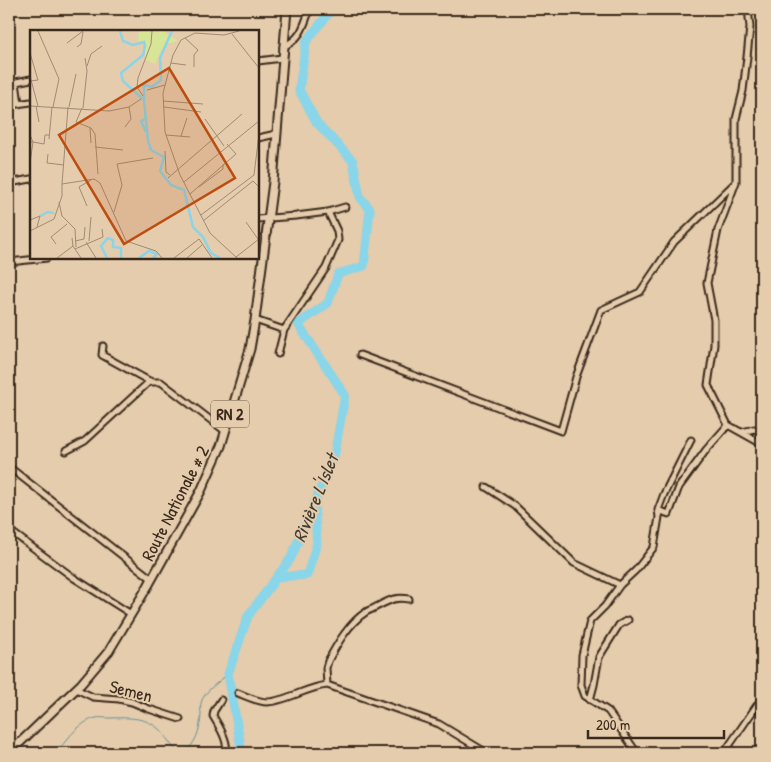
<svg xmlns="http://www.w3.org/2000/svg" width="771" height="762" font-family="'Patrick Hand',sans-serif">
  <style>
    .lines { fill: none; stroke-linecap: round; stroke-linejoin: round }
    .stream { stroke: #6a9198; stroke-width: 1 }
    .river { stroke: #89d5e9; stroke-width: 9 }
    .minor-casing { stroke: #3b2a1e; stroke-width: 9 }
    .major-casing { stroke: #3b2a1e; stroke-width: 11 }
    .minor { stroke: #e4ccac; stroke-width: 5 }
    .major { stroke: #e4ccac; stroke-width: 7 }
    .labels { text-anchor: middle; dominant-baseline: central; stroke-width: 4; stroke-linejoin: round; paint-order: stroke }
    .shield { fill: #e4ccac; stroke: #6e5b49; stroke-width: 1 }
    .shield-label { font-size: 16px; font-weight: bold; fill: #3b2a1e }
    .street-label { font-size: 18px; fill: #3b2a1e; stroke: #e4ccac }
    .water-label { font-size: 19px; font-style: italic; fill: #433b32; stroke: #e4ccac }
    .inset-river { fill: none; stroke: #89d5e9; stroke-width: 2.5 }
    .inset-road { fill: none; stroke: #a08b73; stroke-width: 1 }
    .view { fill: #bd4d10; fill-opacity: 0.15; stroke: #bd4d10; stroke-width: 2.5 }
    .inset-edge { fill: none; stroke: #3b2a1e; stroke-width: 2.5 }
  </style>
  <rect width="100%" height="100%" fill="#e4ccac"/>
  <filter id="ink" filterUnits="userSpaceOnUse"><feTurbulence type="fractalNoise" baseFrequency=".02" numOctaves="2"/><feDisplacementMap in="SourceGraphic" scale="10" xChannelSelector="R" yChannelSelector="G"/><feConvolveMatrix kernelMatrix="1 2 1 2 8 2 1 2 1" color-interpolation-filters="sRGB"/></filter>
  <g filter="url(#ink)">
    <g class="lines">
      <path class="stream" d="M 60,753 L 60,748 C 69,737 81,721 96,718 C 99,717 104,718 107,718 C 123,718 140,716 154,725 C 165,732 169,746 180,753
        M 183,753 C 196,745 200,730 201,715 C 201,712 200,707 201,703 C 204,691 219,682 228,674"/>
      <path class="river" d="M 277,577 L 307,575 L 317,543 L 314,505
        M 242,753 L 228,674 L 248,616 L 291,558 L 334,457 L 345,395 L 298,324 L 328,303 L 338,274 L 364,266 L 370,209 L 360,197 L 353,161 L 317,123 L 299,90 L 306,42 L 332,9"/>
      <g class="minor-casing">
        <path id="minor" d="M 748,9 L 750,27 L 747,57 L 743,91 L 736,119 L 736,182 L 718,230 L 707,283 L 714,320 L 714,345 L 708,385 L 728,425 L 762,444
          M 283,47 C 302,38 303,27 310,9
          M 258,61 L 282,58
          M 19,104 L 16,82 L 31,79
          M 9,105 L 31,102
          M 258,138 L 276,134
          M 9,183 L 31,179
          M 258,219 L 296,216 L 328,212 L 345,207
          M 9,262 L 47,258
          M 255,320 L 284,330
          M 103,346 L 102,355 L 151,382 L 161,382 L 225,431
          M 278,354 L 284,330 L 326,268 L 338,240 L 337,231 L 328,212
          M 360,355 L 561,431 L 576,377 L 601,310 L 640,292 L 674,242 L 736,182
          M 742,432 L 754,429 L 762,432
          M 66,451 L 85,441 L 150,381
          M 9,467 L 152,579
          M 486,487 L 515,506 L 574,563 L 620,585
          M 658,510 L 669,514 L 679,487 L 706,450 L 728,425
          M 9,530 L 74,578 L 131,614
          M 327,685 L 326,668 L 328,661 C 337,644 349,623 366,612 C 369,610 373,609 376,607 C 388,601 395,596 409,599
          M 76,689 L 93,697 L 119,699 L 132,702 L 149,709 L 180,719
          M 238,693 C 246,696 258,702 267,702 C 285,702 307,687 327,685 L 439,724 L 487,753
          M 221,700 L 214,711 L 213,716 C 219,726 229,742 226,753
          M 590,700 L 594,685 L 599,657 L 619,625 L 628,620
          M 637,753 L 608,711 L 585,696 L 581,685 L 582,655 L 590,621 L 605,606 L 620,585 L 636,570 L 654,547 L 659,517 L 658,510 L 664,494 L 691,440
          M 724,753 L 762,698"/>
      </g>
      <g class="major-casing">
        <path id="major" d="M 9,753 L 81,684 L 109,651 L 148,586 L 201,491 L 221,446 L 250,349 L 255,320 L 273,182 L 287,9"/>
      </g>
      <use href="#minor" class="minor"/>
      <use href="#major" class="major"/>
    </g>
  </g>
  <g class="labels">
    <rect class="shield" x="211" y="400.5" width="38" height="27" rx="4"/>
    <g class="shield-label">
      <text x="230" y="414">RN 2</text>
    </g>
    <g class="street-label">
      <text transform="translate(175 503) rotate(-63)">Route Nationale # 2</text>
      <text transform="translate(131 691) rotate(14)">Semen</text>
    </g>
    <g class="water-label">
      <text transform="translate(315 498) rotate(-68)">Rivière L'Islet</text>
    </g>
  </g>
  <g transform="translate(30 30)">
    <rect width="229" height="229" fill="#e4ccac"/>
    <path d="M 109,1 L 133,1 L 148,11 L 134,15 L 125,34 L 115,30 L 115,12 L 108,11 Z" fill="#d8e496"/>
    <path class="inset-river" d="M 90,1 L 93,11 L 103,15 L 114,12 L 115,16 L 113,25 L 91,43 L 93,51 L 114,70 L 118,111 L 121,120 L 134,127 L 130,141 L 141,155 L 154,160 L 163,197 L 173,207 L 181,223 L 190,228M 114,70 L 114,55 L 122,57 L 131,50 L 130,28 L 142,1M 115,89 L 111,91 L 116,102M 10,186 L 18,182 L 24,183M 77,228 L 71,216 L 78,208 L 83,210 L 83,217 L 91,218 L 91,228M 109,228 L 119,221 L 127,224 L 123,228"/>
    <path class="inset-road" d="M 8,1 L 29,49 L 23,77M 202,4 L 229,38M 155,8 L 168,20 L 164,25 L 164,37M 37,13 L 53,1M 47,17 L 51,14 L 53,2M 0,23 L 8,50 L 0,51M 141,33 L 156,35M 57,36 L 61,24 L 72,16M 0,46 L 8,76M 117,60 L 135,55M 113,66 L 107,57 L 108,48 L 121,14 L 122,1M 133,71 L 173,74M 0,76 L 79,81 L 99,77 L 111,69M 6,76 L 9,92M 38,77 L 32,154 L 64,149 L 70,153 L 96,211 L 126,221 L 132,228M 39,77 L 46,44M 134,77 L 171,82M 52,78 L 46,92 L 61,98 L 65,104 L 68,144M 53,78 L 57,41 L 55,28M 175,89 L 194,116M 95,97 L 101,89 L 99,77M 60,98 L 61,113M 0,105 L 3,112 L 14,114 L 15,105 L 19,105M 136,105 L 160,107M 151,106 L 157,88M 19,109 L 22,77M 0,112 L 3,112 L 0,133M 65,117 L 93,120M 135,121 L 136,142 L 140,145M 18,124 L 17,133 L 34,135M 138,148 L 212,84M 154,152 L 229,91M 169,157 L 193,139 L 193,134M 160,164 L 206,124 L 197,114M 29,172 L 32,186 L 45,199 L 46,217M 57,176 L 49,157 L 61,150M 84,182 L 92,155 L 87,134 L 123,128M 171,185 L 224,145 L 229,104M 0,190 L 10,186 L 7,197M 173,191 L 223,151 L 229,157M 216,192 L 228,209M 0,201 L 24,189 L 32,166 L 32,154M 42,208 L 43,216 L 51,228M 45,211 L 54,209 L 55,197M 59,211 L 61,187M 56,212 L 66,228M 26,214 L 21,207 L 37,194M 45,219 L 73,207 L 72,199M 206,227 L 229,209M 27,228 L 43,216M 144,228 L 169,209 L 182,228M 157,228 L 172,215M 207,228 L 180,203 L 150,145 L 135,102 L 133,63 L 143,25 L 151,10 L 165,3 L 194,5 L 209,1"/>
    <path class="view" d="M 139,38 L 205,148 L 94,214 L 29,105 Z"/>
    <rect width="229" height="229" class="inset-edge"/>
  </g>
  <rect width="771" height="762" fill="none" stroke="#e4ccac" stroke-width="30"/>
  <rect x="15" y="15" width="741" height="732" fill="none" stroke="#3b2a1e" stroke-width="2" filter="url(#ink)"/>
  <path d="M588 730v8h136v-8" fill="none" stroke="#3b2a1e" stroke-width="2.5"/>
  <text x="596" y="730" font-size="15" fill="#3b2a1e" stroke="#e4ccac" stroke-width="4" paint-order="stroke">200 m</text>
</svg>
